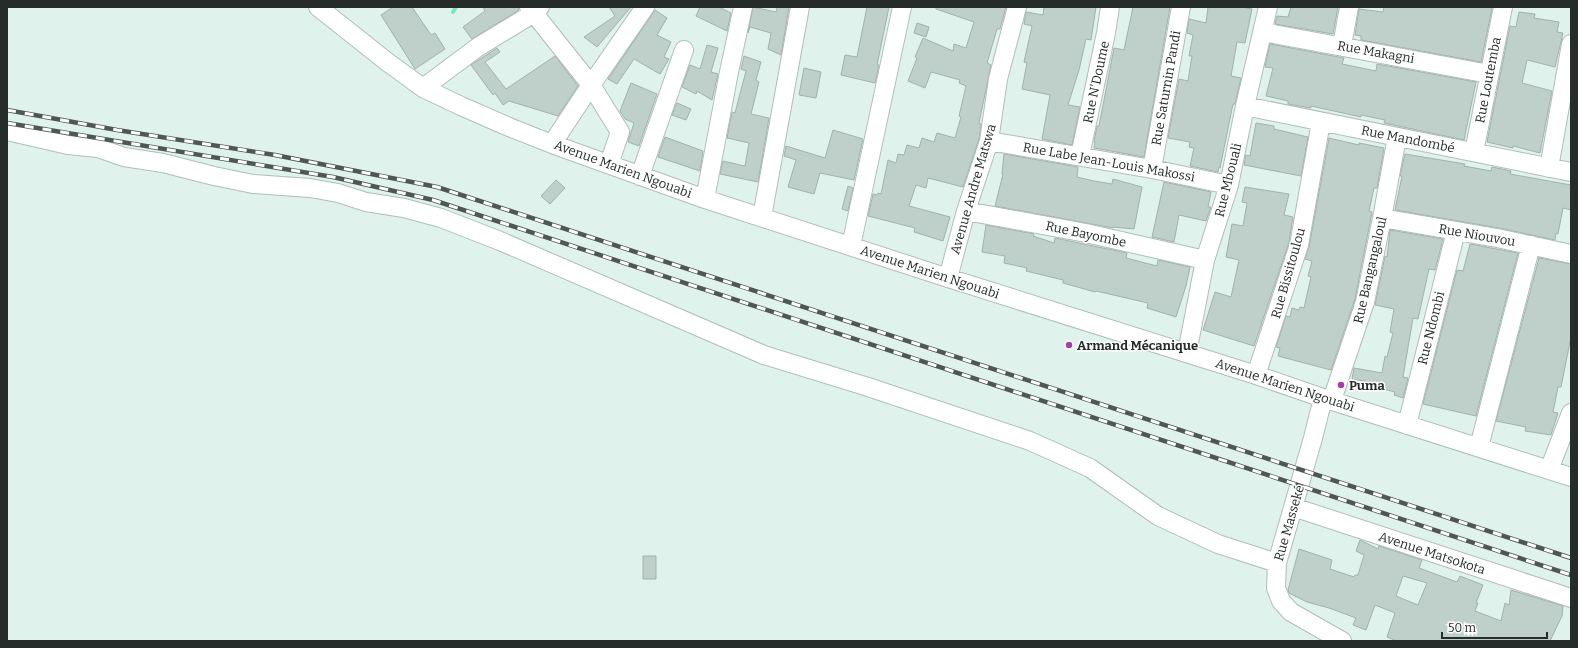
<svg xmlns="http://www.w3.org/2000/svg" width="1578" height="648" font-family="Bitter,serif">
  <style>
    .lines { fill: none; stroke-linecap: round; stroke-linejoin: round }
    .stream { stroke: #79e3c5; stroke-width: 4 }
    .building { fill: #bfd0ca; stroke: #a1b2ac; fill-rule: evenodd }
    .minor-casing { stroke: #aebfb9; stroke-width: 20 }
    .minor { stroke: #fff; stroke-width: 18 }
    .rail-casing { stroke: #4e5754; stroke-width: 4.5 }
    .rail { stroke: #fff; stroke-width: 3; stroke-dasharray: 9; stroke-linecap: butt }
    .poi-dot { fill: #a441a8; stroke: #fff; stroke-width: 1.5 }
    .labels { text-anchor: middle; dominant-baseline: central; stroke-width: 3; stroke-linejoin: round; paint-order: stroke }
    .street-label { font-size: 13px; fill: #252c29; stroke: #fff }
    .poi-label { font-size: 13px; font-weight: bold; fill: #252c29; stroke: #fff; text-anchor: start }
  </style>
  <rect width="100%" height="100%" fill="#e0f2ec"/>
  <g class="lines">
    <path class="stream" d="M 453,12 L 456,7"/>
  </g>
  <path class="building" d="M 393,7 L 412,7 L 431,35 L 435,33 L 445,49 L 415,69 L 381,15 Z
    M 483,7 L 519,7 L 519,10 L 472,39 L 463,27 L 485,11 Z
    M 609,7 L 631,7 L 597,47 L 584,37 L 615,16 Z
    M 700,7 L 719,7 L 731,13 L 727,31 L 696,16 Z
    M 753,7 L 776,12 L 777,7 L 789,7 L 781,55 L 768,49 L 771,33 L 750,27 L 748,33 Z
    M 867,7 L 889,7 L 877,65 L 879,65 L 875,83 L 841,75 L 845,55 L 857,57 Z
    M 936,7 L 1006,7 L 1000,29 L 997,29 L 987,63 L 991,65 L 979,123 L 981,124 L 979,139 L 963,187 L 928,178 L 926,188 L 916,185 L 909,206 L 950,217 L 943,241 L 914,232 L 915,228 L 868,216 L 873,194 L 877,195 L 878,193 L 881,194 L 888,160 L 896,163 L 898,154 L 904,155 L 907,145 L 919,148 L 922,138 L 934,142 L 937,133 L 955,138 L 961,117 L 959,116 L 966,86 L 959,83 L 960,80 L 931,72 L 925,88 L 908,81 L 917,58 L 915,57 L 923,38 L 953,51 L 954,44 L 966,48 L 974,22 L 936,9 Z
    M 1044,7 L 1096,7 L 1091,40 L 1086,39 L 1079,70 L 1068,105 L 1080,107 L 1072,145 L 1042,139 L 1050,95 L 1022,89 L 1027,63 L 1024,62 L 1032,26 L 1024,24 L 1026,12 L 1043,15 Z
    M 1133,7 L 1170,7 L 1144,157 L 1094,148 L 1095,142 L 1094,142 L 1097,126 L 1099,126 L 1114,48 L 1124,50 Z
    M 1208,7 L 1241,7 L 1252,9 L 1245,43 L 1237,42 L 1231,76 L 1241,78 L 1235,104 L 1233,104 L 1220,168 L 1219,167 L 1218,172 L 1190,166 L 1194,148 L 1189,147 L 1190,142 L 1168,138 L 1179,79 L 1188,81 L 1192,56 L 1189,56 L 1193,35 L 1187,33 L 1189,19 L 1206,23 Z
    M 1291,7 L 1338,7 L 1333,34 L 1275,24 L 1277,16 L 1288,17 Z
    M 1384,7 L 1485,7 L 1492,8 L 1481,62 L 1361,40 L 1361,36 L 1355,35 L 1359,9 L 1383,12 Z
    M 655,10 L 667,18 L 657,35 L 671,42 L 664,57 L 669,59 L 660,74 L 634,59 L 617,84 L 608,79 Z
    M 1519,12 L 1535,14 L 1534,18 L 1559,22 L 1557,32 L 1563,33 L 1555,67 L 1527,60 L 1522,83 L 1552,91 L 1540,153 L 1513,146 L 1513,148 L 1487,142 L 1510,26 L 1516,27 Z
    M 917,23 L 929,27 L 926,37 L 914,33 Z
    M 1270,44 L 1344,58 L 1342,64 L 1376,71 L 1377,64 L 1476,82 L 1464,140 L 1384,123 L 1385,120 L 1361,115 L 1361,117 L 1311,106 L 1311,108 L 1288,104 L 1288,101 L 1266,96 L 1273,68 L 1265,67 Z
    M 707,45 L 718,48 L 711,72 L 718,74 L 712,100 L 697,91 L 696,94 L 682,87 L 690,65 L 700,69 Z
    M 497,48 L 500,52 L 485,62 L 506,89 L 555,56 L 578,86 L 558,116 L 509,101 L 503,105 L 495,93 L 493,95 L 471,65 Z
    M 744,56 L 761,62 L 756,80 L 759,82 L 751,114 L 769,118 L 758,182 L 720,174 L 723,161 L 745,166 L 749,143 L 727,138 L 732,112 L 735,113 L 746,71 L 741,69 Z
    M 804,68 L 821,72 L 816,98 L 799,95 Z
    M 631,83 L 657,94 L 639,146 L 628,142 L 634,123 L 625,119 L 620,111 Z
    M 677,103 L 691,109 L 686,120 L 672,115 Z
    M 1256,123 L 1274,126 L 1274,129 L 1308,137 L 1301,176 L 1244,165 L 1246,155 L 1250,156 Z
    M 833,130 L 863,139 L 854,180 L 820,173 L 814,194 L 788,187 L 796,160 L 784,156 L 786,146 L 825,158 Z
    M 665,137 L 703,151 L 700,171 L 658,157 Z
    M 1329,138 L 1359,145 L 1359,143 L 1384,148 L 1377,188 L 1374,188 L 1369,211 L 1372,212 L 1355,299 L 1331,370 L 1278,356 L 1280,348 L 1276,347 L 1286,316 L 1290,317 L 1292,308 L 1299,310 L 1300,307 L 1304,308 L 1311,277 L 1308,276 L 1312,261 L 1305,259 L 1309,247 Z
    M 1004,154 L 1078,167 L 1077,177 L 1094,181 L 1112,184 L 1113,179 L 1142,187 L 1134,229 L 1113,227 L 1113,228 L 995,206 L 1003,174 L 1002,174 Z
    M 1405,154 L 1465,164 L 1464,166 L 1491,171 L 1492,167 L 1511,171 L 1510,174 L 1571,185 L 1571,210 L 1563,208 L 1558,234 L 1556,233 L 1555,240 L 1499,228 L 1395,210 L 1402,176 L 1400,176 Z
    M 556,180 L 565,188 L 550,204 L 541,196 Z
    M 1164,182 L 1211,192 L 1208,207 L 1211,207 L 1206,221 L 1179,215 L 1174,242 L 1152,237 Z
    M 848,186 L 853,188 L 848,211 L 842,209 Z
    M 1245,187 L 1289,194 L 1284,215 L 1293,217 L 1289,242 L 1254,346 L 1203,330 L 1215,292 L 1231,297 L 1239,260 L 1226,257 L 1232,224 L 1243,226 L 1247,203 L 1242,202 Z
    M 986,225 L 1034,234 L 1033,236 L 1054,243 L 1055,238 L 1127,253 L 1126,258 L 1157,266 L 1158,260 L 1190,267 L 1186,286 L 1176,317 L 1147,308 L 1148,303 L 1096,291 L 1095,292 L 1063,283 L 1063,280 L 1026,271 L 1027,268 L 1004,263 L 1005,256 L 982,252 Z
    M 1390,230 L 1443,239 L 1435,270 L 1429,269 L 1418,319 L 1413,318 L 1403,377 L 1408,378 L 1403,398 L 1394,395 L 1395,392 L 1380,388 L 1380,384 L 1352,379 L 1354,368 L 1382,373 L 1385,356 L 1387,357 L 1393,333 L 1390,332 L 1394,309 L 1375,305 L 1385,256 L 1387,257 Z
    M 1470,244 L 1518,253 L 1476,416 L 1423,404 L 1457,270 L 1463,271 Z
    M 1539,258 L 1571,264 L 1571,337 L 1561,387 L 1558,387 L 1553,412 L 1558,413 L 1551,435 L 1525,431 L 1526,427 L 1496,421 Z
    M 1360,540 L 1378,549 L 1379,546 L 1422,560 L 1419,568 L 1457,582 L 1460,576 L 1483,585 L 1476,603 L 1478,603 L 1475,611 L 1501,621 L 1505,603 L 1509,605 L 1511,590 L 1563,606 L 1562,616 L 1550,641 L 1397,641 L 1387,637 L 1395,613 L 1375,605 L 1366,630 L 1353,625 L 1356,618 L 1329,608 L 1307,602 L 1289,593 L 1288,590 L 1299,549 L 1332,560 L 1330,569 L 1354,577 L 1355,575 L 1358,575 L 1364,555 L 1356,551 ZM 1403,576 L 1427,583 L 1418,605 L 1396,596 Z
    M 643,556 L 656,556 L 656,579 L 643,579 Z"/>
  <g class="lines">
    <g class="minor-casing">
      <path id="minor" d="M 318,7 L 386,61 L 423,88 L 461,106 L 509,127 L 552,144 L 705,199 L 948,278 L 1256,375 L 1323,398 L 1571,477
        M 529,7 L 591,85 L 620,132 L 609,164
        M 1263,32 L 1489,74
        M 1342,46 L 1349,7
        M 423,88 L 478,47 L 534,13 L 540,7
        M 1245,106 L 1571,172
        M 7,131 L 68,145 L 98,148 L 124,157 L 163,163 L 214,176 L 253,184 L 310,188 L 338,193 L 366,202 L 404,208 L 441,218 L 500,241 L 764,355 L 865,386 L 1030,441 L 1090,468 L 1158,516 L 1218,544 L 1277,563
        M 989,141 L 1152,169 L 1229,185
        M 552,144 L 591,85 L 645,7
        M 1474,152 L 1503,7
        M 1080,156 L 1106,33 L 1110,7
        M 1549,168 L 1571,44
        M 1152,169 L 1181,7
        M 640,176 L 684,50
        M 705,199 L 729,72 L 743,7
        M 966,211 L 1086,233 L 1205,260
        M 762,217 L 800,7
        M 1382,218 L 1497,238 L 1571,254
        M 851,246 L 902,7
        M 948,278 L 966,211 L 989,141 L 998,79 L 1017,7
        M 1187,353 L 1205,260 L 1229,185 L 1245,106 L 1268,7
        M 1256,375 L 1299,245 L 1321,122
        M 1323,398 L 1313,438 L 1277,563 L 1276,588 L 1281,601 L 1291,612 L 1342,641
        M 1332,400 L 1365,302 L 1382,218 L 1397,137
        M 1407,425 L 1456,231
        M 1479,447 L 1531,245
        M 1549,470 L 1571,413
        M 1293,507 L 1571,598"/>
    </g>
    <use href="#minor" class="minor"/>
    <g class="rail-casing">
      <path id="rail" d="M 7,110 L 117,130 L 275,155 L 437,187 L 1571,558
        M 7,123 L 333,177 L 433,200 L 1571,575"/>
    </g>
    <use href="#rail" class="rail"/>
  </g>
  <g class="poi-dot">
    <circle cx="1069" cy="345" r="4"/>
    <circle cx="1341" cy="385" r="4"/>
  </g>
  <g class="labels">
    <g class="street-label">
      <text transform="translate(1376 52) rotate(10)">Rue Makagni</text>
      <text transform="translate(1488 80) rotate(-79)">Rue Loutemba</text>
      <text transform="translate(1096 82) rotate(-78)">Rue N'Doume</text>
      <text transform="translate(1166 88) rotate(-80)">Rue Saturnin Pandi</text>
      <text transform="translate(1408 139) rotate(11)">Rue Mandombé</text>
      <text transform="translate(1109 162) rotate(10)">Rue Labe Jean-Louis Makossi</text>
      <text transform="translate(623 169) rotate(20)">Avenue Marien Ngouabi</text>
      <text transform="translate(1228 180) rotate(-76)">Rue Mbouali</text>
      <text transform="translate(973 189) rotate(-74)">Avenue Andre Matswa</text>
      <text transform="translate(1086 234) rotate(12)">Rue Bayombe</text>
      <text transform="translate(1477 235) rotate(10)">Rue Niouvou</text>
      <text transform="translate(1370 270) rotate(-77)">Rue Bangangaloul</text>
      <text transform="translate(930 272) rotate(18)">Avenue Marien Ngouabi</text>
      <text transform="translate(1288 273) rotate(-74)">Rue Bissitoulou</text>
      <text transform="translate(1431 328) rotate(-76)">Rue Ndombi</text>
      <text transform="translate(1285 385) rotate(18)">Avenue Marien Ngouabi</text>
      <text transform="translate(1289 523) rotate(-74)">Rue Masseké</text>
      <text transform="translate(1432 553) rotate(18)">Avenue Matsokota</text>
    </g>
    <g class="poi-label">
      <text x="1077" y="345">Armand Mécanique</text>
      <text x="1349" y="385">Puma</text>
    </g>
  </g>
  <rect width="1578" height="648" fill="none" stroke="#252c29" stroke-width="16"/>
  <path d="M1442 632v6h105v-6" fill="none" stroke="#252c29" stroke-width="2"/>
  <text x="1448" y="632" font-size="12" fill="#252c29" stroke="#ffffff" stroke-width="3" paint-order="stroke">50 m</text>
</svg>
